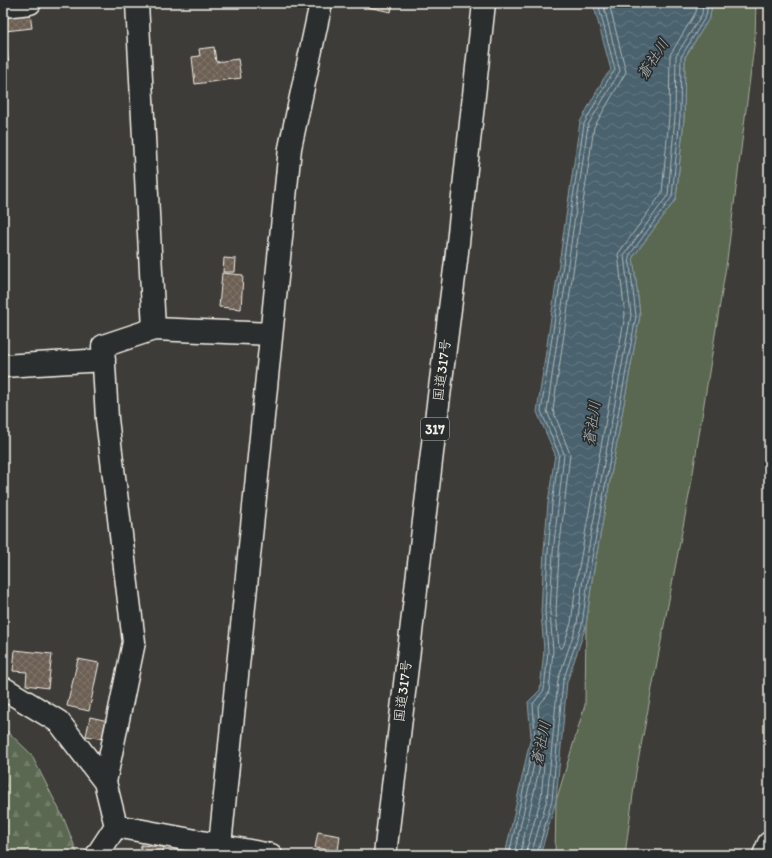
<svg xmlns="http://www.w3.org/2000/svg" width="772" height="858" font-family="Itim,'Klee One',sans-serif">
  <style>
    .grass { fill: #5a6851; stroke: #a7ac9c }
    .forest { fill: url(#forest-firs); stroke: #a7ac9c }
    .water { fill: url(#water-waves); stroke: #8e9b9f }
    .lines { fill: none; stroke-linecap: round; stroke-linejoin: round }
    .shore { stroke: #b0b8b7; stroke-width: 1 }
    .building { fill: url(#building-cross-hatch); stroke: #f4f1e8 }
    .minor-casing { stroke: #f4f1e8; stroke-width: 25 }
    .highway-casing { stroke: #f4f1e8; stroke-width: 25 }
    .minor { stroke: #2a2d2e; stroke-width: 22 }
    .highway { stroke: #2a2d2e; stroke-width: 22 }
    .labels { text-anchor: middle; dominant-baseline: central; stroke-width: 3.5; stroke-linejoin: round; paint-order: stroke }
    .shield { fill: #2a2d2e; stroke: #b7b6b0; stroke-width: 1 }
    .shield-label { font-size: 13px; font-weight: bold; fill: #f4f1e8 }
    .street-label { font-size: 14px; fill: #f4f1e8; stroke: #2a2d2e }
    .water-label { font-size: 15px; font-style: italic; fill: #b0b8b7; stroke: #2a2d2e }
  </style>
  <defs>
    <pattern id="forest-firs" width="22" height="20" patternUnits="userSpaceOnUse"><rect width="22" height="20" fill="#5a6851"/><path d="M5 1l3.5 6h-7zM16 11l3.5 6h-7z" fill="#727e6a"/></pattern>
    <pattern id="water-waves" width="16" height="10" patternUnits="userSpaceOnUse"><rect width="16" height="10" fill="#4a626e"/><path d="M0 5q4-4 8 0t8 0" fill="none" stroke="#657983"/></pattern>
    <pattern id="building-cross-hatch" width="8" height="8" patternUnits="userSpaceOnUse"><rect width="8" height="8" fill="#6c5f53"/><path d="M0 0l8 8M0 8l8-8" fill="none" stroke="#82766c"/></pattern>
  </defs>
  <rect width="100%" height="100%" fill="#3e3c39"/>
  <filter id="ink" filterUnits="userSpaceOnUse"><feTurbulence type="fractalNoise" baseFrequency=".025" numOctaves="2"/><feDisplacementMap in="SourceGraphic" scale="8" xChannelSelector="R" yChannelSelector="G"/><feConvolveMatrix kernelMatrix="1 2 1 2 8 2 1 2 1" color-interpolation-filters="sRGB"/></filter>
  <g filter="url(#ink)">
    <path class="grass" d="M 712,3 L 756,3 L 755,38 L 727,260 L 691,485 L 636,772 L 625,855 L 555,855 L 556,801 L 585,705 L 586,626 L 592,580 L 640,315 L 633,257 L 676,199 L 684,118 L 685,57 L 710,17 Z"/>
    <path class="forest" d="M 3,727 L 31,754 L 64,819 L 78,855 L 3,855 Z"/>
    <path class="water" d="M 593,3 L 712,3 L 710,17 L 685,57 L 684,118 L 676,199 L 633,257 L 640,315 L 592,580 L 586,626 L 567,682 L 556,801 L 540,855 L 505,855 L 531,736 L 528,702 L 540,690 L 544,650 L 541,612 L 544,551 L 548,503 L 555,454 L 537,412 L 580,122 L 604,78 L 611,70 Z"/>
    <g class="lines">
      <path class="shore" d="M 609,3 L 626,72 L 594,127 L 553,410 L 570,454 L 559,552 L 556,612 L 559,647 L 561,649 L 563,647 L 571,623 L 577,578 L 625,315 L 618,254 L 662,193 L 669,117 L 670,55 L 696,12 L 697,3
        M 509,855 L 535,736 L 533,704 L 544,690 L 548,651 L 545,612 L 548,552 L 552,504 L 559,454 L 541,411 L 584,124 L 608,80 L 615,70 L 598,3
        M 514,855 L 540,737 L 538,706 L 547,696 L 549,691 L 553,651 L 550,612 L 553,552 L 564,454 L 547,411 L 588,125 L 620,71 L 603,3
        M 520,855 L 540,765 L 542,763 L 544,765 L 541,798 L 525,855
        M 531,855 L 547,799 L 558,680 L 577,624 L 583,579 L 631,315 L 624,255 L 668,195 L 675,117 L 676,56 L 702,14 L 703,3
        M 537,855 L 552,800 L 563,681 L 582,625 L 588,580 L 636,316 L 629,256 L 672,197 L 680,117 L 681,57 L 706,16 L 708,3"/>
    </g>
    <path class="building" d="M 344,3 L 364,3 L 363,7 Z
      M 369,3 L 393,3 L 391,12 L 368,7 Z
      M 29,6 L 32,28 L 5,31 L 9,70 L 3,70 L 3,9 Z
      M 214,47 L 216,62 L 238,59 L 241,78 L 195,84 L 192,57 L 200,56 L 199,49 Z
      M 224,258 L 236,259 L 235,272 L 223,272 Z
      M 222,273 L 243,275 L 241,309 L 219,307 Z
      M 15,650 L 52,654 L 48,688 L 26,685 L 27,672 L 13,671 Z
      M 78,659 L 99,663 L 89,711 L 67,706 Z
      M 90,717 L 108,721 L 104,739 L 86,736 Z
      M 318,832 L 340,836 L 338,851 L 315,848 Z
      M 141,845 L 164,847 L 163,855 L 140,855 Z"/>
    <g class="lines">
      <g class="minor-casing">
        <path id="minor" d="M 137,3 L 154,329
          M 3,6 L 30,3
          M 271,334 L 154,329 L 103,346 L 107,419 L 134,642 L 105,782 L 116,826 L 271,855
          M 3,366 L 104,360
          M 3,688 L 59,722 L 105,782
          M 220,845 L 290,148 L 321,3
          M 97,855 L 116,826
          M 764,855 L 769,843"/>
      </g>
      <g class="highway-casing">
        <path id="highway" d="M 385,855 L 433,444 L 456,261 L 484,3"/>
      </g>
      <use href="#minor" class="minor"/>
      <use href="#highway" class="highway"/>
    </g>
  </g>
  <g class="labels">
    <rect class="shield" x="421" y="418" width="28" height="22" rx="3"/>
    <g class="shield-label">
      <text x="435" y="429">317</text>
    </g>
    <g class="street-label">
      <text transform="translate(442 370) rotate(-83)">国道317号</text>
      <text transform="translate(403 691) rotate(-83)">国道317号</text>
    </g>
    <g class="water-label">
      <text transform="translate(653 59) rotate(-57)">蒼社川</text>
      <text transform="translate(592 423) rotate(-82)">蒼社川</text>
      <text transform="translate(541 743) rotate(-78)">蒼社川</text>
    </g>
  </g>
  <rect width="772" height="858" fill="none" stroke="#2a2d2e" stroke-width="16"/>
  <rect x="8" y="8" width="756" height="842" fill="none" stroke="#f4f1e8" stroke-width="1.5" filter="url(#ink)"/>
</svg>
